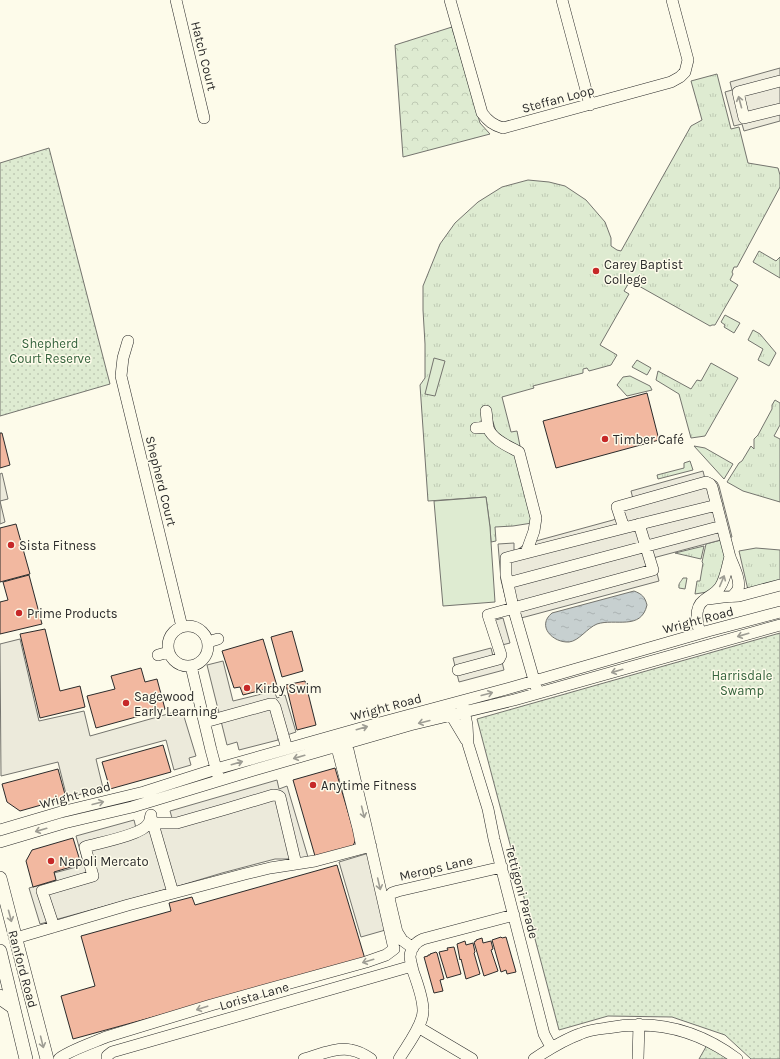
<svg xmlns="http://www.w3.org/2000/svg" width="780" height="1059" font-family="Karla,sans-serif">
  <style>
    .grass { fill: url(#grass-tufts); stroke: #74746e }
    .forest { fill: url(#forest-crowns); stroke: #74746e }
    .park { fill: url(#park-dots); stroke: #74746e }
    .pitch { fill: #deebd1; stroke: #74746e }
    .parking { fill: #eceadb; stroke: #74746e }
    .water { fill: url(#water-ripples); stroke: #74746e }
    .building { fill: #f2b8a0; stroke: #2b2b2b }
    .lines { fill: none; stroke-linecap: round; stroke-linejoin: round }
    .minor-casing { stroke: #2b2b2b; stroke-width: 12 }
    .major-casing { stroke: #2b2b2b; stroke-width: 14 }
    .minor { stroke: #fdfbea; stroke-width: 11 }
    .major { stroke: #fdfbea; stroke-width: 13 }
    .oneway { stroke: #9e9d94 }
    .poi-dot { fill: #c62828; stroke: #fdfbea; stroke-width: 1.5 }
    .labels { text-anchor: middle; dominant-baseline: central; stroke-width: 3; stroke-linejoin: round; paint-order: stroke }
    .street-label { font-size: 13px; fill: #2b2b2b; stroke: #fdfbea }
    .poi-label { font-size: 13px; fill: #2b2b2b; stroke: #fdfbea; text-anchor: start }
    .park-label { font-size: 13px; fill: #34623c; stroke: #fdfbea }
  </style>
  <defs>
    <pattern id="grass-tufts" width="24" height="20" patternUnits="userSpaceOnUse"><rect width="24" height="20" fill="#deebd1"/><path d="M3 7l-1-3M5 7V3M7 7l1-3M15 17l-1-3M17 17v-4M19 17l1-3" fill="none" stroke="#bfcab4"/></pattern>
    <pattern id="forest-crowns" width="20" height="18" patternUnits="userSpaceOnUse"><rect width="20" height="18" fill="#deebd1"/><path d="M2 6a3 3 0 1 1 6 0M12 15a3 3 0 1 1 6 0" fill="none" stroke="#bfcab4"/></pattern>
    <pattern id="park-dots" width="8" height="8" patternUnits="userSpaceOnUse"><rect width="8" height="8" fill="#deebd1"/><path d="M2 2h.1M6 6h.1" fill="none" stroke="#bfcab4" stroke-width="1.8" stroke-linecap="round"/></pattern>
    <pattern id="water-ripples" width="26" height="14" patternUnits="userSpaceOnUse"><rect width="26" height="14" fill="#c7d0d0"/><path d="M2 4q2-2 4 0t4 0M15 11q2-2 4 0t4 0" fill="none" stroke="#abb3b3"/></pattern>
  </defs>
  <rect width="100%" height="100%" fill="#fdfbea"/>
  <path class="grass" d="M 717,74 L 731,129 L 739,127 L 748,163 L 778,168 L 780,175 L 780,187 L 737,267 L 734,267 L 732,272 L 733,274 L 730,280 L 738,285 L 715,325 L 712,325 L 710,326 L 630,281 L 624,291 L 629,294 L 600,345 L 617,355 L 611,365 L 589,371 L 587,368 L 583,369 L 583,373 L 533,386 L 534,388 L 502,397 L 511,432 L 517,431 L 520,446 L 515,447 L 497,435 L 489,409 L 482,420 L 477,424 L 481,430 L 515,454 L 532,523 L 513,526 L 495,527 L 496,541 L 491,542 L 490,527 L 486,497 L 428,501 L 420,385 L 425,378 L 425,344 L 423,310 L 423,286 L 440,244 L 455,223 L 478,202 L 502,187 L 528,180 L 549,182 L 565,186 L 586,200 L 605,222 L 611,238 L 611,246 L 617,250 L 621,251 L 691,126 L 702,120 L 691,81 Z
    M 759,251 L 776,261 L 780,257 L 780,278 L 753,262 Z
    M 725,315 L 740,323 L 734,333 L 724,327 L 725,325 L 721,322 Z
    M 753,330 L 760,334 L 776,353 L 769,366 L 758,360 L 763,349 L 748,340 Z
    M 637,360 L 651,368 L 647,375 L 632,367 Z
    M 711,363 L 738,378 L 705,436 L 691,438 L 679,394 L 656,380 L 658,371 L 691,389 L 697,380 L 701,381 Z
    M 630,376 L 650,386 L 652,390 L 627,396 L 617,385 L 623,377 Z
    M 775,400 L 780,403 L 780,425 L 774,436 L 780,439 L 780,502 L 743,491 L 727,482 L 739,463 L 742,461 L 751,446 L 754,449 L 754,439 L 758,435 L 772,409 L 772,405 Z
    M 694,446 L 705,448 L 733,464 L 724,479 Z
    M 690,461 L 693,470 L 658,479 L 657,475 L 684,468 L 684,463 Z
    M 721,540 L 725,557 L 722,576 L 713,589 L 707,592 L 695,594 L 697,581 L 700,581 L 703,563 L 702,562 L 706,544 Z
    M 704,546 L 701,559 L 675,553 Z
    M 756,548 L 780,550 L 780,581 L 748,590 L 739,551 Z
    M 683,578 L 687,578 L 685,589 L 679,588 C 678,583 681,582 683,578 Z"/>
  <path class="forest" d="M 452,27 L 480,123 L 490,134 L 403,157 L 395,45 Z"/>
  <path class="park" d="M 49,148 L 110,384 L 0,416 L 0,163 Z
    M 780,633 L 780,1059 L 751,1059 L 725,1035 L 672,1017 L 608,1016 L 559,1030 L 477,719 Z
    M 707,1045 L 729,1059 L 699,1059 Z"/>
  <path class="pitch" d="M 434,358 L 445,361 L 435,396 L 425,394 Z
    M 486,497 L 490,527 L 495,602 L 443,606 L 434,501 Z"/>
  <path class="parking" d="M 780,68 L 780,121 L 744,131 L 742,124 L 734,126 L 725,92 L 732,90 L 730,82 Z
    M 703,471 L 705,479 L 710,478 L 714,480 L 717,482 L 719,486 L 732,537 L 653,558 L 659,581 L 525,617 L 511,620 L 501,580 L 498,544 L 514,543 L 514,551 L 516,551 L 526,543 L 536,541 L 613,520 L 617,518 L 613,503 L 633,499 L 631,491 Z
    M 2,473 L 8,499 L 0,501 L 5,522 L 0,524 L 0,474 Z
    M 503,618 L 510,643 L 502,645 L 502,662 L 504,670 L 459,682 L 453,658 L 491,648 L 493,656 L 495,655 L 496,654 L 488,622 Z
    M 20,639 L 39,721 L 84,711 L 90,736 L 182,710 L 196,756 L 189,758 L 191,765 L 174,770 L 166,740 L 96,759 L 103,788 L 67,798 L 58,762 L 1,776 L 0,644 Z
    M 223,661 L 233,701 L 274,691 L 277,698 L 285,695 L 296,732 L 278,738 L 278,740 L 239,750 L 237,742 L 227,745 L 207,665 Z
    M 277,780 L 279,789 L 287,786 L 308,857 L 300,859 L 275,859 L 222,873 L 182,885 L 40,924 L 29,888 L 56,881 L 54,873 L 84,865 L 76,836 L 134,820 L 136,828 L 172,818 L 170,811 Z
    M 369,853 L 389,929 L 361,937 L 339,862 Z"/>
  <path class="water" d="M 634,591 C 642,594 645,597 647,605 C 641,631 615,618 597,624 C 587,628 579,641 569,642 C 553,643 536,626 552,613 Z"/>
  <path class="building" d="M 647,393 L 659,440 L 556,468 L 543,421 Z
    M 0,433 L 2,433 L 10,465 L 0,468 Z
    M 16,524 L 30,574 L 0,582 L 0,528 Z
    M 29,575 L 42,624 L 0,634 L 0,602 L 8,600 L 3,582 Z
    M 45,629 L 60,691 L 80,686 L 85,707 L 40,718 L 20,634 Z
    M 292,631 L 303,671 L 282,677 L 271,637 Z
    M 263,639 L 277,686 L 243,695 L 240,687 L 234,688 L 222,651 Z
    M 141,668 L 145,682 L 157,679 L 165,709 L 96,728 L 87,696 L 115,689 L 111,676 Z
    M 305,681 L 316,725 L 297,730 L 286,685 Z
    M 163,745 L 171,772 L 110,789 L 102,762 Z
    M 335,768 L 356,839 L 353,846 L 315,856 L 293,780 Z
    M 58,769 L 66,798 L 20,811 L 7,802 L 2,784 Z
    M 73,838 L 81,864 L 54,872 L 56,880 L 33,887 L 26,861 L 32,850 Z
    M 337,865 L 365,959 L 73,1039 L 61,996 L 95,986 L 81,936 L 171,911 L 169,903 L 192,897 L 195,905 Z
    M 501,937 L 502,938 L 506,937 L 516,972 L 507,974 L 506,970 L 501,972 L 492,940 Z
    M 482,938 L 483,943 L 491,941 L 493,949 L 491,950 L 498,971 L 484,976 L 474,942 L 476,941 L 476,940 Z
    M 465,941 L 466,945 L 473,943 L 475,952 L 474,953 L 480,974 L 466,979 L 461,959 L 460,960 L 457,944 Z
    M 454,947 L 461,974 L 447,978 L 439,952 L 448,950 L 447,948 Z
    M 436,952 L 437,953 L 444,979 L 440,980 L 443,991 L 434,993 L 424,957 L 428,956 L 428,955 L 430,955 L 430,954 Z"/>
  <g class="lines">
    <g class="minor-casing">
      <path id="minor" d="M 176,0 L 204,118
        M 450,0 L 482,113 C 488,121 493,125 503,128 L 671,82 L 680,77 L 685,72 L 688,60 L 672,0
        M 562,0 L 590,105
        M 780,81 L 738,92 L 744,118 L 780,109
        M 128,341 L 123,358 L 121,376 L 182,627
        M 486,411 C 487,417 487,423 488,428 C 493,440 508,446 519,452 L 536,518 L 534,531 L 526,553
        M 476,428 L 488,427
        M 624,528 L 717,505
        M 508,583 L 722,526
        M 708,599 L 723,597 L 739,596 L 780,585
        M168 646a20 20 0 1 1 40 0a20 20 0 1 1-40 0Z
        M 700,633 C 697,624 694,608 703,601 C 709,596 716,593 720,587 C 726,578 727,566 730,557
        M 208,642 L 218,639
        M 158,655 L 169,652
        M 191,666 L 211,750 L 218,776
        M 458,670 L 499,659 L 501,655 L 488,615 L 653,570 L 639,524
        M 536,687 L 513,607 L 506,575 L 506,558 L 624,528 L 617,507 L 706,482 L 710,484 L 712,487 L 730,557 C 733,565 741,580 738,589 C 737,592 734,594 732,597
        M 463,706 L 467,725 L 468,744 L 488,809 L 494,839 L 544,1034 L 551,1047
        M 450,709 L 451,715 L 466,740
        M 205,722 L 270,704 L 273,704 L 275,707 L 287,749
        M 335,740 L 358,828 L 362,848
        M 151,817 L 173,893
        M 153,823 L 177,823 L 226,809 L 273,795 C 276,795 278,795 280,797 L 296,864
        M 0,830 L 61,812 L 144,792 L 216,769 L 361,728 L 510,688 L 708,631 L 780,612
        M 0,842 L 64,823 L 132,807 L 254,770 L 410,725 L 514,700 L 780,625
        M 54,927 L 42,891 L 93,876 L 85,847 C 98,843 142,835 148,824 C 150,822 150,818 151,815
        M 16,938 L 128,905 L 245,874 L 270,868 L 315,861 L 371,846
        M 413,948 L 402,940 L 397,932 L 389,898 L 392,893 L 398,891 L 502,867
        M 0,995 L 4,1002 L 14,1009
        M 418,1027 L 472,1059
        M 59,1059 C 65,1052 97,1041 106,1037 L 211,1005 L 366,962 L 386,955 L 394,949 L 366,826 L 345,737
        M 107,1059 L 107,1056 L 112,1052 L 412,966
        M 304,1059 C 318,1055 337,1047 351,1050 C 358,1051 365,1055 371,1059
        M 399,1059 C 406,1047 424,1024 423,1010 C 423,998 417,982 413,971 C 412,966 410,960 410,956 C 411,948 416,942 423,939 L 514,915
        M 534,1059 C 549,1049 563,1040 580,1034 C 588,1030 598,1029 607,1028 C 654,1019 698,1030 737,1059
        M 638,1059 L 639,1024"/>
    </g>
    <g class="major-casing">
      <path id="major" d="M 0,878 L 47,1059
        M 0,951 L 26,1059"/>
    </g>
    <use href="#minor" class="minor"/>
    <use href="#major" class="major"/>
  </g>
  <defs><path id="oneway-shaft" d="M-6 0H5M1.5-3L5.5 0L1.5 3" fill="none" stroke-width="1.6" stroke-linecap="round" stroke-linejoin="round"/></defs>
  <g class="oneway">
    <use href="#oneway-shaft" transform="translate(740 102) rotate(-105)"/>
    <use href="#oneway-shaft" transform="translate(722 581) rotate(-67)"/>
    <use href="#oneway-shaft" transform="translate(743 635) rotate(164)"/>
    <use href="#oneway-shaft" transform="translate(617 671) rotate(164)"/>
    <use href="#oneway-shaft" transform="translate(487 694) rotate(-15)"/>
    <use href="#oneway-shaft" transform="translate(424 722) rotate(166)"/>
    <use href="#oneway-shaft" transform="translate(362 728) rotate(-16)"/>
    <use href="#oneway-shaft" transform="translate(299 757) rotate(164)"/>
    <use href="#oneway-shaft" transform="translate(237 763) rotate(-16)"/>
    <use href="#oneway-shaft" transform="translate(98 803) rotate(-14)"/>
    <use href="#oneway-shaft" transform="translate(363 812) rotate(76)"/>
    <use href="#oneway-shaft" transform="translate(41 830) rotate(164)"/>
    <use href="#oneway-shaft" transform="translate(379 884) rotate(77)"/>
    <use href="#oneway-shaft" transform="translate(10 916) rotate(75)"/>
    <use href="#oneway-shaft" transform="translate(368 961) rotate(163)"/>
    <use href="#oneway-shaft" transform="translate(202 1008) rotate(162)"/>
    <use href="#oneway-shaft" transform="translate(42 1042) rotate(76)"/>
  </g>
  <g class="poi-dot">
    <circle cx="596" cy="271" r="4"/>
    <circle cx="605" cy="439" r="4"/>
    <circle cx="11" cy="545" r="4"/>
    <circle cx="19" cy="613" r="4"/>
    <circle cx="247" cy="688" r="4"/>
    <circle cx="126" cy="703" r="4"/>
    <circle cx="313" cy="785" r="4"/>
    <circle cx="51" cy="861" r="4"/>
  </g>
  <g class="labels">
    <g class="street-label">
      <text transform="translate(204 56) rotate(76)">Hatch Court</text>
      <text transform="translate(558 99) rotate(-15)">Steffan Loop</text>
      <text transform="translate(161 481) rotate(76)">Shepherd Court</text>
      <text transform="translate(698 620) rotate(-15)">Wright Road</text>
      <text transform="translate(386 707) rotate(-15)">Wright Road</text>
      <text transform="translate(75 795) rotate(-15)">Wright Road</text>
      <text transform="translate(436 868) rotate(-13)">Merops Lane</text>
      <text transform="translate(522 892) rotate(75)">Tettigoni Parade</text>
      <text transform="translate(23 969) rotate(75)">Ranford Road</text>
      <text transform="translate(254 996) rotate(-16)">Lorista Lane</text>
    </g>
    <g class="poi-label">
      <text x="604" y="264">Carey Baptist<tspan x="604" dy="15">College</tspan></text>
      <text x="613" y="439">Timber Café</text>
      <text x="19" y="545">Sista Fitness</text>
      <text x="27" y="613">Prime Products</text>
      <text x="255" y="688">Kirby Swim</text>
      <text x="134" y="696">Sagewood<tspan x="134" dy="15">Early Learning</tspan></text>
      <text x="321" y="785">Anytime Fitness</text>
      <text x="59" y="861">Napoli Mercato</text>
    </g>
    <g class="park-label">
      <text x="50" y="343">Shepherd<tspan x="50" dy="15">Court Reserve</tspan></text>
      <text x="742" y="675">Harrisdale<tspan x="742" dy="15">Swamp</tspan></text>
    </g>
  </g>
</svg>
